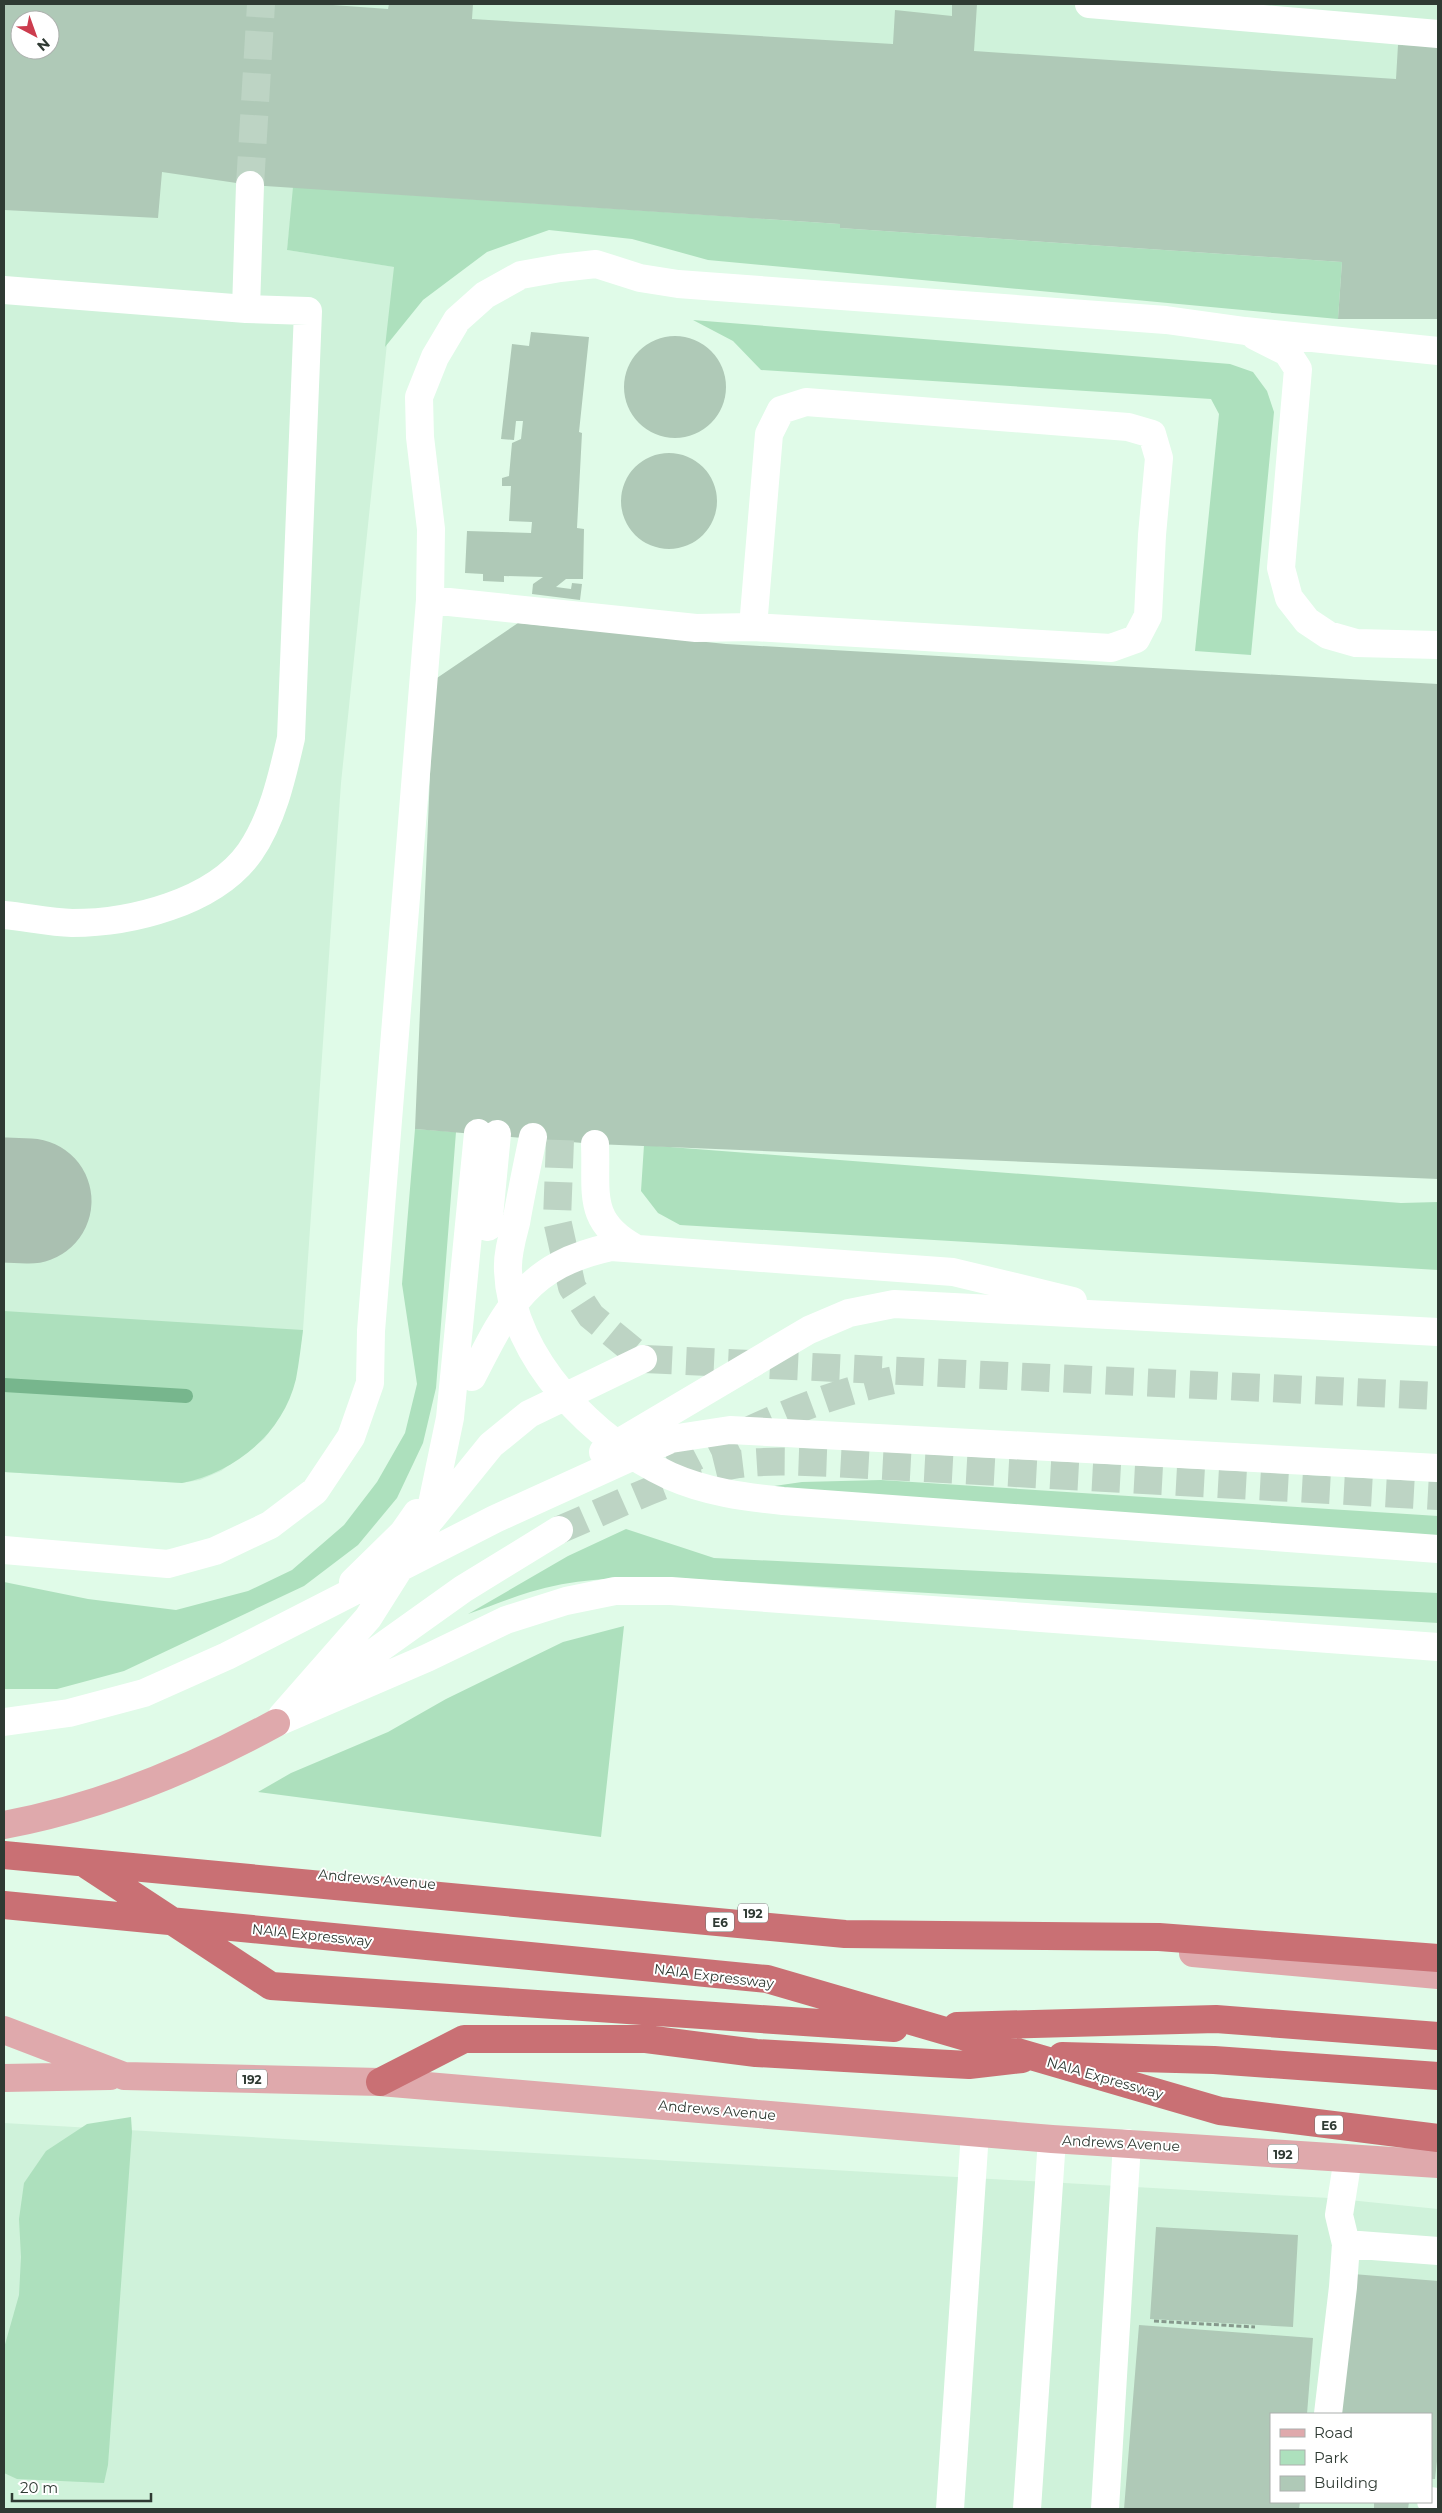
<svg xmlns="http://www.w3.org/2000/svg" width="1442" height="2513" font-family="Montserrat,sans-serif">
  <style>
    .built { fill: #cff2da; fill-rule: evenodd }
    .green { fill: #ade0bd }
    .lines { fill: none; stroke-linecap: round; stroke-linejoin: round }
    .stream { stroke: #77b68d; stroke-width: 14 }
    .taxiway { stroke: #aac0b1; stroke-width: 125 }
    .building { fill: #afc9b7; fill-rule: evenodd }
    .minor-tunnel { stroke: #bdd4c4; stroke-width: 28; stroke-dasharray: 28 14; stroke-linecap: butt }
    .path { stroke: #86998c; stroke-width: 3; stroke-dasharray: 5 2.5; stroke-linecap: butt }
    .minor { stroke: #fff; stroke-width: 28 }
    .major { stroke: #dfa9ac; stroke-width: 28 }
    .highway { stroke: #c97074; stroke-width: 28 }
    .labels { text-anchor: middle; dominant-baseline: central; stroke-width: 4; stroke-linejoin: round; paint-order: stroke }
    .shield { fill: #fff; stroke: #6d7570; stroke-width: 1 }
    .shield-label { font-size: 12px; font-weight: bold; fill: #2f3a33 }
    .street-label { font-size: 14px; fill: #2f3a33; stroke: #fff }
  </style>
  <rect width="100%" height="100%" fill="#e0fbe8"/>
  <path class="built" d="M 4,4 L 1438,4 L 1438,319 L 1338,319 L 1342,262 L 840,228 L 840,224 L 294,187 L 287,250 L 395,267 L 341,783 L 303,1330 L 295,1381 L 276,1423 L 264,1439 L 221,1471 L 200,1480 L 182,1483 L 4,1472 ZM 20,20 L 50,20 L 50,50 L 20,50 Z
    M 4,2123 L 1329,2198 L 1438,2209 L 1438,2509 L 4,2509 ZM 1271,2414 L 1431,2414 L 1431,2502 L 1271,2502 Z"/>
  <path class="green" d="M 293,187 L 840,224 L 840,228 L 1342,262 L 1338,319 L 708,260 L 632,239 L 549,230 L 487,252 L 423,300 L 385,347 L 394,267 L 287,250 Z
    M 693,320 L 1230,364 L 1253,372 L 1267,391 L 1274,412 L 1251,655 L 1195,651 L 1219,414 L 1211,399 L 761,370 L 733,341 Z
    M 415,1129 L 456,1132 L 436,1388 L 423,1443 L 397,1498 L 358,1545 L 304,1586 L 124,1671 L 57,1689 L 4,1689 L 4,1582 L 88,1599 L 176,1610 L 248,1591 L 292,1570 L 344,1525 L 377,1482 L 405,1433 L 417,1384 L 402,1284 Z
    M 644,1145 L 1401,1203 L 1438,1202 L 1438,1270 L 680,1225 L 658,1213 L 641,1191 Z
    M 4,1311 L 303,1330 C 301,1346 299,1363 296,1379 C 283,1434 234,1473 182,1483 L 4,1472 Z
    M 881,1480 L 1438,1516 L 1438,1541 L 733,1492 L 802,1482 Z
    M 626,1529 L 714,1558 L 1438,1593 L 1438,1623 L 657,1577 C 615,1578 572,1579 530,1592 C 510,1598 489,1607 468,1614 L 568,1556 Z
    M 624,1626 L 601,1837 L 258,1792 L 291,1773 L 388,1732 L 446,1699 L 563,1642 Z
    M 131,2117 L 132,2132 L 108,2465 L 104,2483 L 17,2479 L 4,2473 L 4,2348 L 19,2295 L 21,2257 L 19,2219 L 24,2183 L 46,2151 L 87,2124 Z"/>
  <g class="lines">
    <path class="stream" d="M 4,1385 L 186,1396"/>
    <path class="taxiway" d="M 4,1200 L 29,1201"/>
  </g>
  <path class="building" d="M 4,4 L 319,4 L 388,9 L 389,4 L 473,4 L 472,19 L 893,44 L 895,10 L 952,16 L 952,4 L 977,4 L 974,51 L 1396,79 L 1398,45 L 1438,46 L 1438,319 L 1338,319 L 1342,262 L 840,228 L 840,224 L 250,185 L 162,172 L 158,218 L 4,210 ZM 20,20 L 50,20 L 50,50 L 20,50 Z
    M 531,332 L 589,337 L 579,432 L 582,433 L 577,528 L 584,529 L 583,579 L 566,579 L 556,587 L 571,589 L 572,583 L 582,584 L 580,600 L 532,594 L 533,584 L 543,577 L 504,576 L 504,582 L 483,581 L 483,574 L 465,573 L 467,531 L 531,533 L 532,522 L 509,521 L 511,486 L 502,486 L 502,478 L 509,476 L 512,443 L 521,439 L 523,421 L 516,421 L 514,440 L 501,439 L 512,344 L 529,346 Z
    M624 387a51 51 0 1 1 102 0a51 51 0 1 1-102 0Z
    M621 501a48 48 0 1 1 96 0a48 48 0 1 1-96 0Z
    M 518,623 L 726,644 L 1438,684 L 1438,1179 L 595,1144 L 415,1129 L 434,680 Z
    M 1156,2227 L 1298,2235 L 1293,2327 L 1150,2319 Z
    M 1353,2274 L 1438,2281 L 1438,2452 L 1435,2479 L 1431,2479 L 1431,2414 L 1340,2414 Z
    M 1139,2325 L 1313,2338 L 1307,2414 L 1271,2414 L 1271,2502 L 1300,2502 L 1299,2509 L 1124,2509 Z
    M 1374,2502 L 1409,2502 L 1408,2509 L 1374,2508 Z"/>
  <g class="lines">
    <path class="minor-tunnel" d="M 250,185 L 261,4
      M 560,1140 L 557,1220 L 572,1287 L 591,1316 L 643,1359 L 1438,1396
      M 672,1469 C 742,1432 816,1396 894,1380
      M 559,1530 C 617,1506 677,1474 739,1464 C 770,1460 800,1462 831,1463 L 1438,1496"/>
    <path class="path" d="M 1154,2321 L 1255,2327"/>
    <path class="minor" d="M 1089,4 L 1438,34
      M 4,290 L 246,309 L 308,311 L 291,738 C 282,777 273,818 250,852 C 214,903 130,923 72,923 C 49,922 26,917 4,915
      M 246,309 L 250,185
      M 1255,336 L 1287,352 L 1298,369 L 1281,568 L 1289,598 L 1307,621 L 1328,635 L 1356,643 L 1438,645
      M 430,600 L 696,628 L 753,627 L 1111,648 L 1136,639 L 1148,616 L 1152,535 L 1159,458 L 1152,434 L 1128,427 L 806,402 L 781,410 L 769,434 L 753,627
      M 533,1137 C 527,1166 521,1194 516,1223 C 512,1238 507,1255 508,1271 C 511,1357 595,1442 670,1476 C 706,1492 744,1497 783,1501 L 1438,1549
      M 595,1144 C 597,1193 586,1221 635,1248
      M 488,1227 L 497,1134
      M 472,1377 C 508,1306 528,1265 611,1247 L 953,1272 L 1073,1301
      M 603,1452 L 809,1330 L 849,1313 L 894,1304 L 1438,1332
      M 431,1519 L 491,1445 L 529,1414 L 643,1359
      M 4,1550 L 168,1564 L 215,1551 L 270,1525 L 315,1491 L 351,1437 L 370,1383 L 371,1331 L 430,600 L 431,529 L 420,437 L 419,397 L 435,357 L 457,320 L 485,295 L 521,275 L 560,268 L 596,264 L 640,278 L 678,284 L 1166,320 L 1245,331 L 1438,351
      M 353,1582 L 403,1533 L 417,1513
      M 320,1691 L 463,1589 L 559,1530
      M 282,1716 L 368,1618 L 428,1523 L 450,1418 L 478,1133
      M 4,1722 L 69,1713 L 144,1693 L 227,1656 L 495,1519 L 671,1439 L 730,1430 L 1438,1468
      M 276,1723 L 427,1658 L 506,1620 L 566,1601 L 615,1591 L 671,1591 L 1438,1647
      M 1346,2244 L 1438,2251
      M 1328,2414 L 1343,2287 L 1346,2244 L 1339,2215 L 1348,2158
      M 1431,2501 L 1438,2502
      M 950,2509 L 975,2132
      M 1027,2509 L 1052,2139
      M 1105,2509 L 1127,2143"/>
    <path class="major" d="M 4,1825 C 101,1807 190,1770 276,1723
      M 1193,1953 L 1438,1975
      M 4,2030 L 124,2076 L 380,2082 L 1052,2139 L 1438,2164
      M 4,2078 L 110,2076"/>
    <path class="highway" d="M 4,1855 L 845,1934 L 1159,1937 L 1438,1958
      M 87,1865 L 271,1986 L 894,2028
      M 4,1905 L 767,1979 L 1220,2111 L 1438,2138
      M 957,2026 L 1216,2019 L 1438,2036
      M 1062,2056 L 1214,2060 L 1438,2076
      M 380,2082 L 464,2039 L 646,2039 L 756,2053 L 931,2063 L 969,2065 L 1022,2059"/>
  </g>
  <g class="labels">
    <g class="shield">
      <rect x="738" y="1903.5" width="30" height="19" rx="4"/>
      <rect x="706" y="1912.5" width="28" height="19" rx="4"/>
      <rect x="237" y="2069.5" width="30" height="19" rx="4"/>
      <rect x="1315" y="2115.5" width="28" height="19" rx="4"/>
      <rect x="1268" y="2144.5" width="30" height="19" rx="4"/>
    </g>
    <g class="shield-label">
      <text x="753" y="1913">192</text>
      <text x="720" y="1922">E6</text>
      <text x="252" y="2079">192</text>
      <text x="1329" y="2125">E6</text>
      <text x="1283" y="2154">192</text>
    </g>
    <g class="street-label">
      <text transform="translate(377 1879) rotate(5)">Andrews Avenue</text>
      <text transform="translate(312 1935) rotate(6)">NAIA Expressway</text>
      <text transform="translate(714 1976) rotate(7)">NAIA Expressway</text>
      <text transform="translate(1105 2078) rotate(16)">NAIA Expressway</text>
      <text transform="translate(717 2110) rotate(5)">Andrews Avenue</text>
      <text transform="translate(1121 2143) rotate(3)">Andrews Avenue</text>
    </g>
  </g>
  <rect width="1442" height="2513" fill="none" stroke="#2f3a33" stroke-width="10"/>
  <rect x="1270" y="2413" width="162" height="90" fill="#ffffff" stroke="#acb0ad"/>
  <rect x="1280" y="2429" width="25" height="8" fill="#dfa9ac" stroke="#acb0ad"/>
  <text x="1314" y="2438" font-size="15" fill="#2f3a33">Road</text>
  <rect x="1280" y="2450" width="25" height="15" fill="#ade0bd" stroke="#acb0ad"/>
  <text x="1314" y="2463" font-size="15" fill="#2f3a33">Park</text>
  <rect x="1280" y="2476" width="25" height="15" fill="#afc9b7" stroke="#acb0ad"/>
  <text x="1314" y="2488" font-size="15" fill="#2f3a33">Building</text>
  <g transform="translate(35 35) rotate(139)"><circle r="24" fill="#ffffff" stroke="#acb0ad"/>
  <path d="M0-4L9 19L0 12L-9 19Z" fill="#cc3c4e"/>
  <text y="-8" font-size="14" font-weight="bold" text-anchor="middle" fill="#2f3a33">N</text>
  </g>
  <path d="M12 2493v8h139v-8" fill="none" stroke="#2f3a33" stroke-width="2.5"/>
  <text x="20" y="2493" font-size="15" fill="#2f3a33" stroke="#ffffff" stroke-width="4" paint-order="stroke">20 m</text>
</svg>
